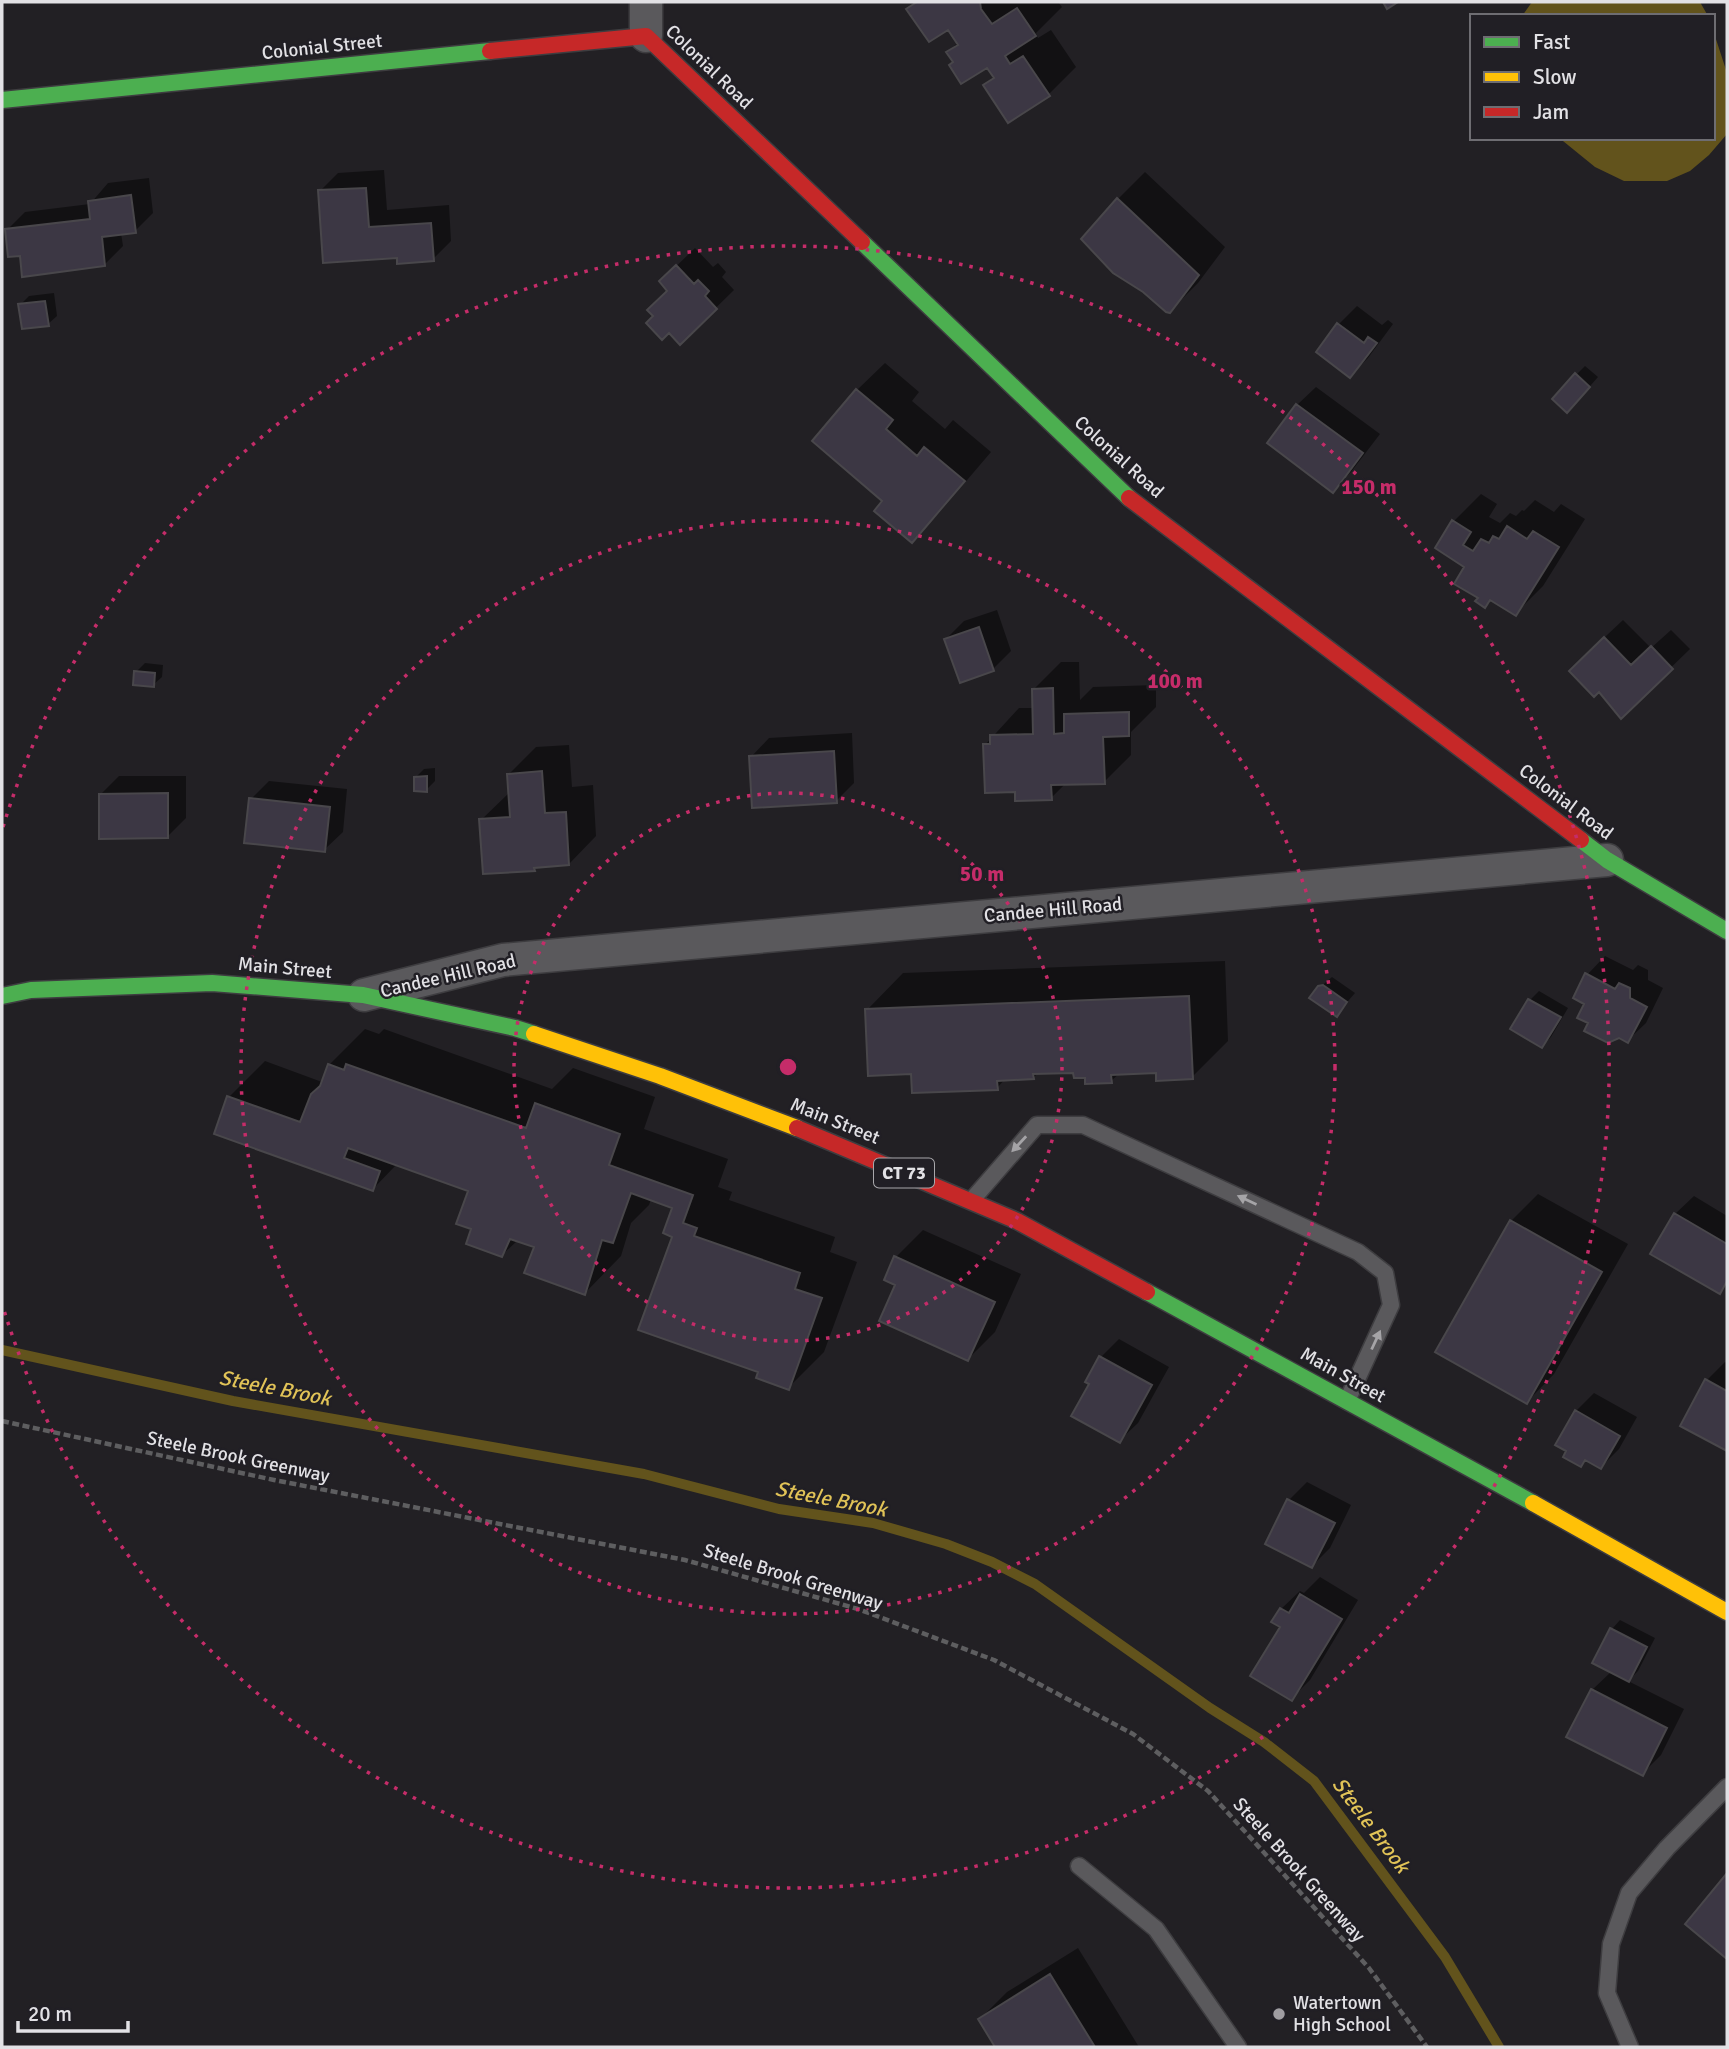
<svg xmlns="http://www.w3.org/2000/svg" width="1729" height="2049" font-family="Signika,sans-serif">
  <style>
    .water { fill: #62531c }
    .shadow { fill: #0007 }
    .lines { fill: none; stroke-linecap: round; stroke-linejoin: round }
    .stream { stroke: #62531c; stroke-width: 10 }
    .building { fill: #3c3744; stroke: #49474b; stroke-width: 2 }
    .lane-casing { stroke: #3e3d40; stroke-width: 19 }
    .street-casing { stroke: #3e3d40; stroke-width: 35 }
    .fast-casing { stroke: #3e3d40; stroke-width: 19 }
    .slow-casing { stroke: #3e3d40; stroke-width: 19 }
    .jam-casing { stroke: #3e3d40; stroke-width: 19 }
    .path { stroke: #5e5e60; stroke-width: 4.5; stroke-dasharray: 7 3.5; stroke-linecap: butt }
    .lane { stroke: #5a595c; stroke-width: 16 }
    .street { stroke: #5a595c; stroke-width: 32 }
    .fast { stroke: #4caf50; stroke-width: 16 }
    .slow { stroke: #ffc107; stroke-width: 16 }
    .jam { stroke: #c62828; stroke-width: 16 }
    .oneway { fill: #a5a4a7 }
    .ring { fill: none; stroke: #c52c69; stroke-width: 3.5; stroke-dasharray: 3.5 7 }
    .poi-dot { fill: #9f9da1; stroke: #211f25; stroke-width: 2.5 }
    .labels { text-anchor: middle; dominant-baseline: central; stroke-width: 5; stroke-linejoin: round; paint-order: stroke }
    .shield { fill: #211f25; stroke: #a8a7ab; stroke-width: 2 }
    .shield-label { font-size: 18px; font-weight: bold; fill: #e2e1e5 }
    .street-label { font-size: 19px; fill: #e2e1e5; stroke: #211f25 }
    .poi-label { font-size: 19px; fill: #e2e1e5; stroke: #211f25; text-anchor: start }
    .water-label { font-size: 21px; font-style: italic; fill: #e1c357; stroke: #211f25 }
    .centre { fill: #c52c69; stroke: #211f25; stroke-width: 3.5 }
    .ring-label { font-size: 21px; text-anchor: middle; font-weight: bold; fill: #c52c69; stroke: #211f25; stroke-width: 5; stroke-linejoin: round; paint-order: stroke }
  </style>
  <rect width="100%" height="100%" fill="#222024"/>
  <path class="water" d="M 1532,2 L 1700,2 L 1708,16 L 1522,16 Z
    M 1713,30 L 1727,73 L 1727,134 L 1709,155 L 1690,171 L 1667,181 L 1624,181 L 1595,167 L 1563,141 L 1561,138 L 1713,138 Z"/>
  <path class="shadow" d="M 916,2 L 1058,2 L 1062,7 L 1036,33 L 1038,38 L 1051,30 L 1076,67 L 1049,94 L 1009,121 L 985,86 L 994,76 L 987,65 L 954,62 L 948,53 L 958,42 L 949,28 L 909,9 Z
    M 384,170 L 387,210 L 449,205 L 451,241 L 433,259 L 399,256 L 320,191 L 338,173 Z
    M 1145,172 L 1225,247 L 1198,283 L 1170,311 L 1118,199 Z
    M 149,178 L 153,213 L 135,231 L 121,233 L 123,246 L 104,265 L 21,254 L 7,230 L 25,212 L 90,204 L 108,183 Z
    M 695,248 L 713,267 L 718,263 L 726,272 L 722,277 L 734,290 L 680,343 L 655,316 L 670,290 L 661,281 Z
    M 54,293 L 57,316 L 48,324 L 20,305 L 29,296 Z
    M 1357,306 L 1382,325 L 1388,320 L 1393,324 L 1368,358 L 1350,376 L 1339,324 Z
    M 885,363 L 919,392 L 912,401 L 945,429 L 953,420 L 991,452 L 939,513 L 912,541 L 884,500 L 814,441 L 857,390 Z
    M 1585,366 L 1598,377 L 1576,402 L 1576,375 Z
    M 1316,387 L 1380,434 L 1351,472 L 1333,490 L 1269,443 L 1297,405 Z
    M 1481,494 L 1497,504 L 1489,517 L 1500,523 L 1510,513 L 1516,516 L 1522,510 L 1524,511 L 1535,500 L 1554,512 L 1561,504 L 1585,519 L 1543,586 L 1516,613 L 1492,599 L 1485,605 L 1467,566 L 1454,521 Z
    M 997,610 L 1011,651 L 993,669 L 946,639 L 964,621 Z
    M 1623,620 L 1651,648 L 1671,630 L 1690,649 L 1621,716 L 1589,652 Z
    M 1061,662 L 1079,662 L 1080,700 L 1093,687 L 1156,685 L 1156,707 L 1131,732 L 1131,755 L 1104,782 L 1066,783 L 1051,798 L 1016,790 L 985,745 L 1019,708 L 1034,708 L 1033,690 Z
    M 145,663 L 163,665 L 162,677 L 153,685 L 136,672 Z
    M 852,733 L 854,783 L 836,801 L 751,757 L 769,738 Z
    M 569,745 L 572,787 L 593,785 L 596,836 L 569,864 L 537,866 L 534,869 L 481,820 L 510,792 L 509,774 L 536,747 Z
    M 435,768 L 435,781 L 426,790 L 415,778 L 424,769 Z
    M 119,776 L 186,776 L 186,818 L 168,836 L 101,794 Z
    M 269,781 L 347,789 L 343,832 L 324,850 L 251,799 Z
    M 1605,956 L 1633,970 L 1638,965 L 1648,970 L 1648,980 L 1663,988 L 1646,1023 L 1627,1041 L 1590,1022 L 1587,975 Z
    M 1225,961 L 1228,1041 L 1192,1077 L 1157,1071 L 1120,1073 L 1111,1081 L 1075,1071 L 1038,1073 L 1033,1078 L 1006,1078 L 997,1088 L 913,1072 L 867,1010 L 903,973 Z
    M 1332,977 L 1355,993 L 1336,1015 L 1319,988 Z
    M 1539,991 L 1568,1008 L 1551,1037 L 1542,1046 L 1513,1029 L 1530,1000 Z
    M 365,1029 L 379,1034 L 384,1029 L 552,1089 L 573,1068 L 655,1097 L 644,1129 L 728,1159 L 718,1187 L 732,1192 L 729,1200 L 835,1237 L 830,1252 L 857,1262 L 824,1352 L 788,1388 L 760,1371 L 674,1235 L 674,1207 L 651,1199 L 649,1205 L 631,1223 L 621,1256 L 585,1293 L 536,1246 L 518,1240 L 502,1255 L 474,1228 L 471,1190 L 397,1164 L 373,1189 L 229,1097 L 265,1061 L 322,1082 L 329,1065 Z
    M 1538,1194 L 1628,1244 L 1554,1374 L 1527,1402 L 1511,1221 Z
    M 1694,1196 L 1727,1216 L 1727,1284 L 1719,1292 L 1675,1214 Z
    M 923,1230 L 1021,1274 L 995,1332 L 968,1359 L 897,1284 L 896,1257 Z
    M 1119,1339 L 1169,1367 L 1138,1423 L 1119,1441 L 1091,1383 L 1087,1382 L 1101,1357 Z
    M 1725,1362 L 1727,1363 L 1727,1449 L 1683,1425 L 1707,1380 Z
    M 1594,1393 L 1637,1417 L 1619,1449 L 1601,1467 L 1586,1459 L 1581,1465 L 1576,1411 Z
    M 1307,1482 L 1351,1505 L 1330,1548 L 1312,1566 L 1288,1501 Z
    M 1320,1577 L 1358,1600 L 1310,1680 L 1291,1699 L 1281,1609 L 1300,1591 L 1304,1593 Z
    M 1620,1620 L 1655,1638 L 1638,1671 L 1628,1681 L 1684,1709 L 1661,1755 L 1643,1773 L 1592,1690 L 1612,1671 L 1612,1629 Z
    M 1078,1948 L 1139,2047 L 997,2047 L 980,2019 L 1007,1992 Z"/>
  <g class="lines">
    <path class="stream" d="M 2,1350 L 233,1401 L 644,1474 L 779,1509 L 873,1523 L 946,1544 L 992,1562 L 1035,1584 L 1210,1708 L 1264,1742 L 1314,1781 L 1445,1957 L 1499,2047"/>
  </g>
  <path class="building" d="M 917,2 L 980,2 L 981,9 L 992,24 L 1017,8 L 1036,36 L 1005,56 L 1010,64 L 1023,56 L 1050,96 L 1008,123 L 983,85 L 994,78 L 987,68 L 961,84 L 949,65 L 953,62 L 946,52 L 958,45 L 948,30 L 929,42 L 906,9 Z
    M 1383,2 L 1398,2 L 1387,9 Z
    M 366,188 L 369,227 L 431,223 L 434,261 L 397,264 L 397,258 L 323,263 L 318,190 Z
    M 131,195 L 136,233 L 102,237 L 105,266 L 22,277 L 20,256 L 8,257 L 5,229 L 90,219 L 88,201 Z
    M 1117,198 L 1199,275 L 1170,313 L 1166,312 L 1143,292 L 1113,273 L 1081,239 Z
    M 676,265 L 694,284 L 698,280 L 709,291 L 705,296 L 717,309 L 680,345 L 669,333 L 662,340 L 646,323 L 653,316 L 647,310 L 667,291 L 659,281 Z
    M 45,301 L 49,326 L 22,329 L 18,304 Z
    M 1337,323 L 1364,343 L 1368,337 L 1377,343 L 1350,378 L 1316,352 Z
    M 1575,373 L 1590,387 L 1567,413 L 1552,399 Z
    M 856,389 L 893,420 L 886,429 L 917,456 L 924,447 L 965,481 L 912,543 L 874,511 L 882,501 L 812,441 Z
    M 1296,404 L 1363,453 L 1333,493 L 1267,443 Z
    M 1452,520 L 1471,532 L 1463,545 L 1473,551 L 1481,539 L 1489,543 L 1493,536 L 1499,539 L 1507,526 L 1527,539 L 1533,531 L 1559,547 L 1516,616 L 1490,600 L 1485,608 L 1475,601 L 1478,598 L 1454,584 L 1464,567 L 1435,548 Z
    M 979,627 L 994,671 L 960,683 L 944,639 Z
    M 1604,637 L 1631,665 L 1651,646 L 1673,669 L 1621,719 L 1599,692 L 1594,697 L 1569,671 Z
    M 134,671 L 155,673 L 154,687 L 133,685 Z
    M 1053,688 L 1054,734 L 1064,733 L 1064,714 L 1129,712 L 1129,736 L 1103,737 L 1105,784 L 1051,785 L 1052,800 L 1015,801 L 1015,792 L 985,793 L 983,744 L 990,744 L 990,735 L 1033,734 L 1032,689 Z
    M 834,751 L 837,803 L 752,808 L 749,756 Z
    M 542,771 L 545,813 L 566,812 L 569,865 L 534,868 L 535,871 L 483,874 L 479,819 L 510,817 L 507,774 Z
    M 427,776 L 427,792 L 414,791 L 414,777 Z
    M 168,793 L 168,838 L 99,839 L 99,794 Z
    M 249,798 L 330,807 L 325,852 L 244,843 Z
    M 1585,973 L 1615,989 L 1619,983 L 1630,988 L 1630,998 L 1647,1007 L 1628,1043 L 1619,1038 L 1608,1043 L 1584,1031 L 1588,1023 L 1577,1018 L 1584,1004 L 1573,998 Z
    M 1323,985 L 1347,1002 L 1337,1017 L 1309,998 L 1318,986 Z
    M 1189,996 L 1193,1079 L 1156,1081 L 1156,1073 L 1111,1075 L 1112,1083 L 1085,1084 L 1085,1078 L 1074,1078 L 1073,1073 L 1033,1074 L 1034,1079 L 997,1081 L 998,1090 L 912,1093 L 911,1074 L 868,1076 L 865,1009 Z
    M 1528,999 L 1561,1017 L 1542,1048 L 1510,1029 Z
    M 328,1064 L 344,1070 L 346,1064 L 526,1128 L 535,1103 L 620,1134 L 609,1165 L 693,1195 L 683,1223 L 697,1228 L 694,1236 L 800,1273 L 795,1289 L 822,1298 L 789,1390 L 756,1378 L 758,1372 L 638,1330 L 672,1237 L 663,1233 L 672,1208 L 631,1193 L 613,1243 L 602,1240 L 585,1295 L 524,1273 L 534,1247 L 510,1239 L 502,1257 L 466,1244 L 471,1229 L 456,1224 L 468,1191 L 348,1148 L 344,1158 L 380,1171 L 373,1191 L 214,1134 L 227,1096 L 300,1122 L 311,1094 L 320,1086 Z
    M 1674,1213 L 1727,1244 L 1727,1281 L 1720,1294 L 1650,1254 Z
    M 1510,1220 L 1602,1272 L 1527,1404 L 1435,1352 Z
    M 894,1256 L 995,1302 L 968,1361 L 879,1321 L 895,1285 L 884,1280 Z
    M 1099,1356 L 1152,1385 L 1120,1443 L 1071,1416 L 1089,1384 L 1085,1382 Z
    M 1705,1379 L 1727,1391 L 1727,1451 L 1680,1426 Z
    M 1575,1410 L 1620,1436 L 1601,1469 L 1585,1460 L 1581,1467 L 1563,1457 L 1566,1451 L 1555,1445 Z
    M 1287,1499 L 1335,1523 L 1312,1568 L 1265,1544 Z
    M 1300,1594 L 1342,1619 L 1292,1701 L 1250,1676 L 1280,1627 L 1271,1622 L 1280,1608 L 1289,1613 Z
    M 1610,1628 L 1647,1647 L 1629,1682 L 1592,1663 Z
    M 1591,1689 L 1667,1728 L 1643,1776 L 1566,1737 Z
    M 1727,1873 L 1727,1959 L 1685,1924 Z
    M 1050,1974 L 1095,2047 L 995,2047 L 978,2019 Z"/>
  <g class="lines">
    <g class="lane-casing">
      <path id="lane" d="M 971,1201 L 1037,1125 L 1083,1125 L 1358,1252 L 1385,1273 L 1391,1305 L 1347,1401
        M 1079,1866 L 1156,1929 L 1238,2047
        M 1630,2047 L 1607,1993 L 1611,1944 L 1629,1893 L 1667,1848 L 1727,1787"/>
    </g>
    <g class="street-casing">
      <path id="street" d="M 646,36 L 646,2
        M 364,995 L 503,960 L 1607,860"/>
    </g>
    <g class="fast-casing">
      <path id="fast" d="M 2,100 L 490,51
        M 862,242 L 1129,498
        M 1581,840 L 1607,860 L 1727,931
        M 2,996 L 31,990 L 212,983 L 363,995 L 515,1028 L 534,1034
        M 1147,1292 L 1533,1503"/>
    </g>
    <g class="slow-casing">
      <path id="slow" d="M 534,1034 L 660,1076 L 797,1128
        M 1533,1503 L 1727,1612"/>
    </g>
    <g class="jam-casing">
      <path id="jam" d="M 490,51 L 646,36 L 862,242
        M 1129,498 L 1581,840
        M 797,1128 L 1017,1221 L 1147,1292"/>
    </g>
    <path class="path" d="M 2,1421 L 274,1480 L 685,1560 L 858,1609 L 994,1660 L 1133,1734 L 1208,1791 L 1369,1968 L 1427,2047"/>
    <use href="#lane" class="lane"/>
    <use href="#street" class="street"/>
    <use href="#fast" class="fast"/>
    <use href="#slow" class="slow"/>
    <use href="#jam" class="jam"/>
  </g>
  <defs><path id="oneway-solid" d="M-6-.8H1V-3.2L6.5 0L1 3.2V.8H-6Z" transform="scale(1.75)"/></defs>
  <g class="oneway">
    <use href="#oneway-solid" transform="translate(1019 1144) rotate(133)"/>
    <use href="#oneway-solid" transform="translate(1247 1200) rotate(-155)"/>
    <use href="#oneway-solid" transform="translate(1376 1340) rotate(-65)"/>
  </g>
  <g class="ring">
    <circle cx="788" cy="1067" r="274"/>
    <circle cx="788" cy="1067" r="547"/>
    <path d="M3 827A821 821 0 1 1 3 1307"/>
  </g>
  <circle class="poi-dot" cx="1279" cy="2014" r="7"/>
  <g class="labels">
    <rect class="shield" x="874" y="1158.5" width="60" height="29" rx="5"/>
    <g class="shield-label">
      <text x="904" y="1173">CT 73</text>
    </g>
    <g class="street-label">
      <text transform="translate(322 47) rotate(-6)">Colonial Street</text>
      <text transform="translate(709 67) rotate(44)">Colonial Road</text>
      <text transform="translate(1119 457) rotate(42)">Colonial Road</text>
      <text transform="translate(1566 802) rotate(37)">Colonial Road</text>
      <text transform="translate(1053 910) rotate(-5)">Candee Hill Road</text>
      <text transform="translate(285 968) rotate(5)">Main Street</text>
      <text transform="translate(448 976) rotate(-13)">Candee Hill Road</text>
      <text transform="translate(835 1121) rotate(22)">Main Street</text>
      <text transform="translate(1343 1375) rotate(29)">Main Street</text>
      <text transform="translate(238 1457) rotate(12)">Steele Brook Greenway</text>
      <text transform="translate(793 1577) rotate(17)">Steele Brook Greenway</text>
      <text transform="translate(1299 1870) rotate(48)">Steele Brook Greenway</text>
    </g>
    <g class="poi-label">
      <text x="1293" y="2003">Watertown<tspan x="1293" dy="22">High School</tspan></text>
    </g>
    <g class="water-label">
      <text transform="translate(275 1388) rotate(11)">Steele Brook</text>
      <text transform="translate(831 1499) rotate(11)">Steele Brook</text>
      <text transform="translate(1371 1825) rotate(53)">Steele Brook</text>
    </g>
  </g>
  <circle cx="788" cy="1067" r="10" class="centre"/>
  <g class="ring-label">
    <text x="1369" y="494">150 m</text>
    <text x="1175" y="688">100 m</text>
    <text x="982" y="881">50 m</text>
  </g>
  <rect width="1729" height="2049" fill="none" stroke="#e2e1e5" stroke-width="7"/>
  <rect x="1470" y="14" width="245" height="126" fill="#211f25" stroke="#6e6d72" stroke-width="2"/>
  <rect x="1484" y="37" width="35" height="10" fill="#4caf50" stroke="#6e6d72" stroke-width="2"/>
  <text x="1533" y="49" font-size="21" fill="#e2e1e5">Fast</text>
  <rect x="1484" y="72" width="35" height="10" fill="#ffc107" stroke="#6e6d72" stroke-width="2"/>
  <text x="1533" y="84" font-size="21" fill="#e2e1e5">Slow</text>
  <rect x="1484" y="107" width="35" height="10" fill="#c62828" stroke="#6e6d72" stroke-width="2"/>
  <text x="1533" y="119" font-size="21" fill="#e2e1e5">Jam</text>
  <path d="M18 2021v10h110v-10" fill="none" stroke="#e2e1e5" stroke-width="3.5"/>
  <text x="28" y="2021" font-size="21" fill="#e2e1e5" stroke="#211f25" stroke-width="5" paint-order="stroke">20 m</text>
</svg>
